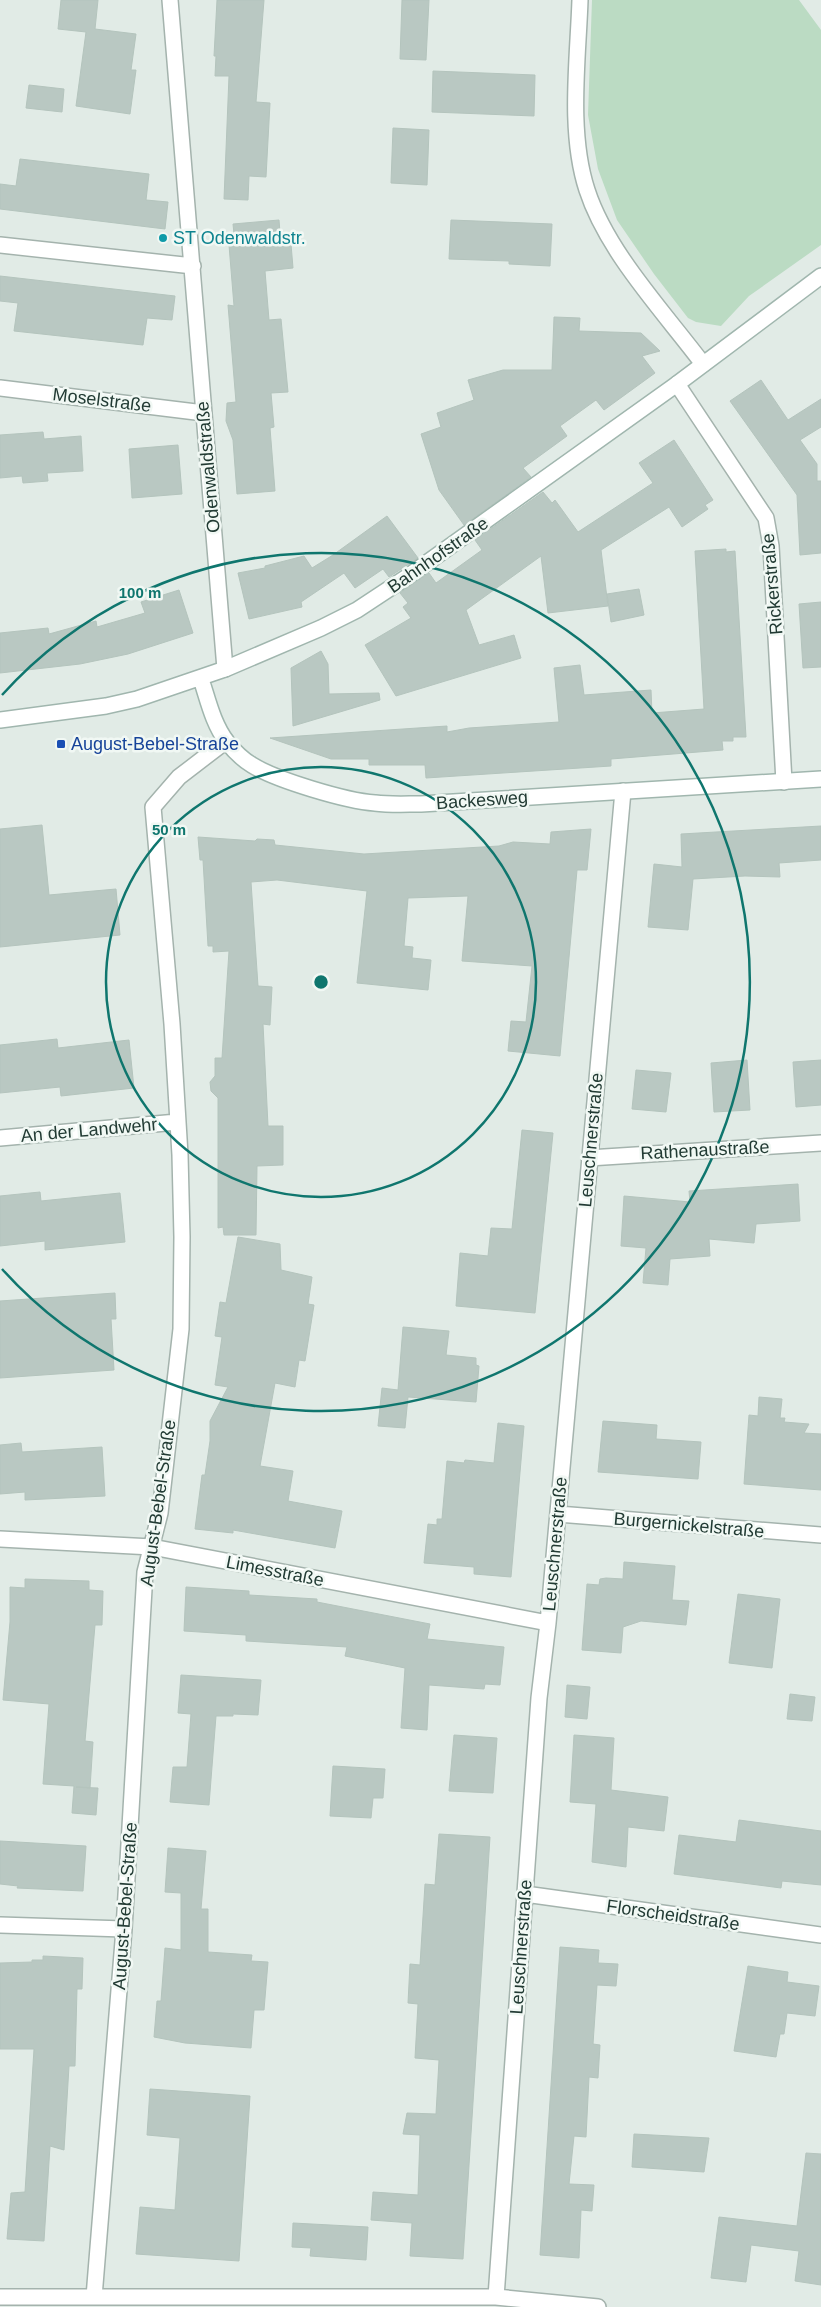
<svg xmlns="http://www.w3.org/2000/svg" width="821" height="2307" font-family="Arial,sans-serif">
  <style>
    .green { fill: #bbdbc3 }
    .building { fill: #b9c8c2; stroke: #b4c4bd }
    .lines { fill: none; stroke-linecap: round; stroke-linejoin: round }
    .street-casing { stroke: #a4b3ad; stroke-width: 18 }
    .secondary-casing { stroke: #a0b6ae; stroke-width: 18 }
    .street { stroke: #fff; stroke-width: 15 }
    .secondary { stroke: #fff; stroke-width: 15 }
    .ring { fill: none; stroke: #0f766e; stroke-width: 2.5 }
    .culture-dot { fill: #0f9aa8; stroke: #f1f8f4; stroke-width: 2 }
    .transit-dot { fill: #1a4fb4; stroke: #f1f8f4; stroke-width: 2 }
    .labels { text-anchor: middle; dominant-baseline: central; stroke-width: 5; stroke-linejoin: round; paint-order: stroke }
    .culture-label { font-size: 18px; fill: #0d838f; stroke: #f1f8f4; text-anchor: start }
    .street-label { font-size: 18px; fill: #223b34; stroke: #f1f8f4 }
    .transit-label { font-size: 18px; fill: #164399; stroke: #f1f8f4; text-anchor: start }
    .centre { fill: #0f766e; stroke: #f1f8f4; stroke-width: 2.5 }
    .ring-label { font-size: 15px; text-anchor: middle; font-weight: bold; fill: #0f766e; stroke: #f1f8f4; stroke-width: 5; stroke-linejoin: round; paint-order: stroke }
  </style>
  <rect width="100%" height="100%" fill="#e1ebe6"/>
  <path class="green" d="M 592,0 L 799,0 L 821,30 L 821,245 L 749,296 L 721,326 L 696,322 L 688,318 L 654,274 L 617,220 L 598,169 L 588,115 Z"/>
  <path class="building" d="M 61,0 L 98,0 L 95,29 L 136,34 L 131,70 L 136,70 L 130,114 L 76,106 L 86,32 L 58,29 Z
    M 217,0 L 264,0 L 256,102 L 270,103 L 266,177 L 249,176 L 248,200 L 224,199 L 229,76 L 215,76 L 216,56 L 214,56 Z
    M 402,0 L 429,0 L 426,60 L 400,59 Z
    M 433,71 L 535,75 L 534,116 L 432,112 Z
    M 29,85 L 64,89 L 62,112 L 26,108 Z
    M 393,128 L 429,130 L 427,185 L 391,183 Z
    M 20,159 L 149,174 L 146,200 L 168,202 L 165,229 L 0,209 L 0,184 L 16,186 Z
    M 279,220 L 281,245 L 291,244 L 293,268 L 265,271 L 269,320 L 281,319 L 288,392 L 271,393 L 274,427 L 270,428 L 275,491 L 237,494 L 233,440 L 226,421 L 227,403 L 236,402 L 228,305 L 234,306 L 229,245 L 235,244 L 233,224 Z
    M 451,220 L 552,224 L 550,266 L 509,264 L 509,261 L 449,259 Z
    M 0,276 L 175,296 L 172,320 L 147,318 L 143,345 L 14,331 L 18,303 L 0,301 Z
    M 554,317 L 580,318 L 579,331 L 641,333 L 660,351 L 642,356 L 655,373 L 604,410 L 596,400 L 560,426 L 567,436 L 523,468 L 531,477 L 464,525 L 439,490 L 421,434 L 441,427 L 437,413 L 474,400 L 468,380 L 503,370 L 552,370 Z
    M 761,380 L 788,420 L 821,399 L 821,427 L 800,440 L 817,464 L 817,481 L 821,481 L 821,553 L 800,555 L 797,495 L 730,401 Z
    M 43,432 L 44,439 L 81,436 L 83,471 L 47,473 L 48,481 L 23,483 L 22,476 L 0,478 L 0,435 Z
    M 674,440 L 713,500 L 705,505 L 708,509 L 682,527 L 669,507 L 601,550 L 608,606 L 548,613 L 541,556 L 466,610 L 479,645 L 514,635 L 521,658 L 396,696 L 365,645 L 411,618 L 403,607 L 408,603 L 400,593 L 429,573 L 436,583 L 482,550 L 475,540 L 543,492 L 552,503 L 555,500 L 578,532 L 653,483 L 639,463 Z
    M 178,445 L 182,494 L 132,498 L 129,449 Z
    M 387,516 L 418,558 L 389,577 L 383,569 L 355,588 L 344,573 L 301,602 L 302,607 L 249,619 L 238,573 L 265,568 L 265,566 L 304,556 L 312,568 L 333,555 Z
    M 726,549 L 726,552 L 735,551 L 746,737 L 733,737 L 733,741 L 722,741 L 723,750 L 611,759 L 611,766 L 426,778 L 425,765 L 369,765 L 369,759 L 331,759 L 270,738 L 447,726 L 447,732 L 469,728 L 559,722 L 554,668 L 580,665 L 584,695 L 651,690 L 652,713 L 704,709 L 695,551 Z
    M 639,589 L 644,615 L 611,622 L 607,594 Z
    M 179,590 L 193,633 L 128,654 L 80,664 L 0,673 L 0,633 L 48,628 L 49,634 L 96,621 L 97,627 L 145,613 L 141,602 Z
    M 821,602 L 821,667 L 803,668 L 799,604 Z
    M 321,651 L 328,664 L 329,694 L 379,693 L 380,700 L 293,726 L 291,668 Z
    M 42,825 L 49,895 L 116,889 L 120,935 L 0,947 L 0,829 Z
    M 821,826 L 821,860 L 779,863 L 780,877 L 745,876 L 693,879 L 688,930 L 648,927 L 654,864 L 682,867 L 681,834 Z
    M 591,829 L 587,870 L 577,870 L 560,1056 L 508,1051 L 511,1021 L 526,1022 L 532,966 L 462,961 L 468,896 L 408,898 L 404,946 L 413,947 L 412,958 L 431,960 L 428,990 L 357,983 L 367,891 L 277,880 L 251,882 L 258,986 L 272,987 L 270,1025 L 263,1024 L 268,1126 L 283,1126 L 283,1165 L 257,1166 L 256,1235 L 224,1235 L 223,1227 L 218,1228 L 218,1098 L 211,1091 L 210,1082 L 215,1076 L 215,1058 L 222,1058 L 229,951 L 213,952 L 213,946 L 208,946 L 203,860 L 200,860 L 198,837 L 255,841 L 257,839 L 274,840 L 275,845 L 364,854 L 499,846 L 513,842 L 550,844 L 551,832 Z
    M 57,1039 L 58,1048 L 129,1040 L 134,1088 L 61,1096 L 60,1087 L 0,1093 L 0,1045 Z
    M 747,1060 L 750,1110 L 714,1112 L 711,1063 Z
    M 821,1060 L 821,1105 L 796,1107 L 793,1062 Z
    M 636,1070 L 671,1073 L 666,1112 L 632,1109 Z
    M 522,1130 L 553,1133 L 535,1313 L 456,1306 L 460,1253 L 488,1256 L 491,1228 L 512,1229 Z
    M 798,1184 L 800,1221 L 756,1224 L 754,1243 L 709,1239 L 710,1256 L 670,1259 L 668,1285 L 643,1283 L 646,1248 L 621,1246 L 624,1196 L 690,1202 L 689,1191 Z
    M 40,1192 L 41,1201 L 120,1193 L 125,1242 L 45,1250 L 45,1241 L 0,1246 L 0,1196 Z
    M 238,1237 L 280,1244 L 281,1270 L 312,1277 L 308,1304 L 314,1305 L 305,1361 L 299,1360 L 295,1387 L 275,1383 L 260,1466 L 293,1471 L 288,1501 L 342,1511 L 335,1548 L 233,1530 L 233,1533 L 195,1529 L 202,1475 L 205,1475 L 210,1441 L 210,1421 L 228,1387 L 215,1385 L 222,1337 L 215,1336 L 220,1302 L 226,1303 Z
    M 115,1293 L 116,1319 L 111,1319 L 114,1370 L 0,1378 L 0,1301 Z
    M 403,1327 L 449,1331 L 446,1355 L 476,1358 L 476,1365 L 479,1366 L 476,1402 L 408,1397 L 405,1428 L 378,1426 L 382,1388 L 398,1390 Z
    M 759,1397 L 782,1399 L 780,1418 L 785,1418 L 784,1422 L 809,1424 L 804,1433 L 821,1434 L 821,1490 L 744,1484 L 749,1415 L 758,1416 Z
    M 603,1421 L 657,1425 L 656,1439 L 701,1442 L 698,1479 L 598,1472 Z
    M 498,1423 L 524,1426 L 511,1577 L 474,1574 L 474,1567 L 424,1563 L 428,1524 L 437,1525 L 437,1519 L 442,1519 L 447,1461 L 464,1463 L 465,1460 L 494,1463 Z
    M 21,1443 L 22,1452 L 102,1447 L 105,1496 L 25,1500 L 25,1492 L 0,1494 L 0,1445 Z
    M 624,1562 L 675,1566 L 672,1600 L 689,1601 L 686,1625 L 641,1621 L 623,1627 L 621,1653 L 582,1650 L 587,1584 L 599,1585 L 600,1579 L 606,1578 L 623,1579 Z
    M 25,1579 L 89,1581 L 89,1590 L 103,1591 L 102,1625 L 95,1625 L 85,1741 L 93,1742 L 90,1788 L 76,1787 L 98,1788 L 96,1815 L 72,1813 L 74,1786 L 43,1784 L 49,1704 L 3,1700 L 10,1622 L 10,1587 L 25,1588 Z
    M 186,1587 L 249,1591 L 249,1595 L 317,1599 L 317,1602 L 430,1624 L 427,1639 L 504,1647 L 500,1685 L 485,1684 L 484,1689 L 429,1685 L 427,1730 L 401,1728 L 405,1668 L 345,1656 L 347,1647 L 246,1641 L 246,1635 L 184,1631 Z
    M 738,1594 L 780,1599 L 772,1668 L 729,1663 Z
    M 181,1675 L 261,1680 L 258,1715 L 233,1714 L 233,1716 L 216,1716 L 209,1805 L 170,1802 L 173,1767 L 187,1767 L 191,1714 L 178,1713 Z
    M 567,1685 L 590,1687 L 587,1719 L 565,1717 Z
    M 790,1694 L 815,1697 L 812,1721 L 787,1719 Z
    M 454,1735 L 497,1738 L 493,1793 L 449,1791 Z
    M 574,1735 L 614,1738 L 611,1790 L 668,1797 L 664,1831 L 628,1827 L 626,1867 L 592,1862 L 596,1804 L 570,1802 Z
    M 333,1766 L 385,1769 L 383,1798 L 373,1798 L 371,1818 L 330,1816 Z
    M 739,1820 L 821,1831 L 821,1885 L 782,1881 L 781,1888 L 674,1874 L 679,1835 L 736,1842 Z
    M 439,1834 L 490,1837 L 463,2259 L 410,2256 L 412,2223 L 371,2220 L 373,2192 L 418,2195 L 420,2135 L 403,2134 L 407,2113 L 436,2114 L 439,2060 L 415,2058 L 418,2004 L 408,2003 L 410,1964 L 420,1965 L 425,1884 L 435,1885 Z
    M 0,1841 L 86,1846 L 83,1891 L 17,1888 L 18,1886 L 0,1884 Z
    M 168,1848 L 206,1851 L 201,1909 L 208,1909 L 208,1952 L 252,1955 L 251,1961 L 268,1962 L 264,2010 L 254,2010 L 251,2048 L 185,2043 L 154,2037 L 157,2001 L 161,2001 L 165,1948 L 181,1950 L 181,1893 L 165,1892 Z
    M 560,1947 L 599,1950 L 598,1963 L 618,1964 L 616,1986 L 597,1985 L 593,2044 L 600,2045 L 598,2078 L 589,2077 L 586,2137 L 574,2136 L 569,2184 L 594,2185 L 592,2211 L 581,2210 L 579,2258 L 540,2255 Z
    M 43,1956 L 83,1958 L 82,1989 L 77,1989 L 75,2066 L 69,2066 L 64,2150 L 50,2146 L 44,2241 L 7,2239 L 11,2193 L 25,2192 L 34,2049 L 0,2049 L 0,1963 L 32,1962 L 32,1960 L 43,1960 Z
    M 748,1966 L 788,1972 L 787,1982 L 819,1986 L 815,2016 L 787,2013 L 784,2034 L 780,2034 L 776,2057 L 734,2051 Z
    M 150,2089 L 250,2096 L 239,2261 L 136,2254 L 140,2207 L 175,2210 L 180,2138 L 147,2135 Z
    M 634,2134 L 709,2138 L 704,2172 L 632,2167 Z
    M 806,2153 L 821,2154 L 821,2285 L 795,2281 L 799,2251 L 751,2245 L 746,2282 L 711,2278 L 719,2217 L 797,2226 Z
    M 293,2223 L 368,2227 L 366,2260 L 310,2256 L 311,2248 L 292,2247 Z"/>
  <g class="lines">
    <g class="street-casing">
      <path id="street" d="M 170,0 L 225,669
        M 580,0 C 578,60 568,132 587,190 C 607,252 664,312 703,364
        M 0,245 L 193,266
        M 677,384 L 766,518 L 771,546 L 784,782
        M 0,388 L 204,413
        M 0,1138 L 177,1122
        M 589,1158 L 821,1143
        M 558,1514 L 821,1535
        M 0,1539 L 152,1547 L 548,1623
        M 525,1894 L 821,1935
        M 0,1925 L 124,1929
        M 0,2297 L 496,2297 L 598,2307
        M 94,2297 L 124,1929 L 145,1572 L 160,1513 L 181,1329 L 182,1237 L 180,1155 L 172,1024 L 153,807 L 179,777 L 226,741
        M 496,2297 L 539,1698 L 548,1623 L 623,791"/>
    </g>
    <g class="secondary-casing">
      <path id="secondary" d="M 201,679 C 208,700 213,724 227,742 C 234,751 242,759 252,765 C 276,780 346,801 375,803 C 390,805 406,804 421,804 L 821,779
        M 0,720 L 106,706 L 137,699 L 225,669 L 321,628 L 357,610 L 407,577 L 677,384 L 821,276"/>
    </g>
    <use href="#street" class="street"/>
    <use href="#secondary" class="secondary"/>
  </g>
  <g class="ring">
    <circle cx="321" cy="982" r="215"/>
    <path d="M2 695A429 429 0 1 1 2 1269"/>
  </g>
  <circle class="culture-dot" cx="163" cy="238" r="5"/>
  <rect class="transit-dot" x="56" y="739" width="10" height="10" rx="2.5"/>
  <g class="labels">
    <g class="culture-label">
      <text x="173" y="238">ST Odenwaldstr.</text>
    </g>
    <g class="street-label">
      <text transform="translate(102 400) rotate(7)">Moselstraße</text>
      <text transform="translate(208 467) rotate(-95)">Odenwaldstraße</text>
      <text transform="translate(438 555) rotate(-35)">Bahnhofstraße</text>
      <text transform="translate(772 584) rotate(-95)">Rickerstraße</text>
      <text transform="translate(482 800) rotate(-4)">Backesweg</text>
      <text transform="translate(89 1130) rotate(-5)">An der Landwehr</text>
      <text transform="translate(591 1140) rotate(-85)">Leuschnerstraße</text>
      <text transform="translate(705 1150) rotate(-3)">Rathenaustraße</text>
      <text transform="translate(158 1503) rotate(-82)">August-Bebel-Straße</text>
      <text transform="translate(689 1525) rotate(5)">Burgernickelstraße</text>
      <text transform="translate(555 1544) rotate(-85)">Leuschnerstraße</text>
      <text transform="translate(275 1571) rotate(11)">Limesstraße</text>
      <text transform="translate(125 1906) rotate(-86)">August-Bebel-Straße</text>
      <text transform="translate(673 1915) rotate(8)">Florscheidstraße</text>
      <text transform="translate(521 1947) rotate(-86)">Leuschnerstraße</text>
    </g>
    <g class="transit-label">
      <text x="71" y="744">August-Bebel-Straße</text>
    </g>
  </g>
  <circle cx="321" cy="982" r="8" class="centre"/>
  <g class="ring-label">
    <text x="140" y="598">100 m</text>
    <text x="169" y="835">50 m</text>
  </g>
</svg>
